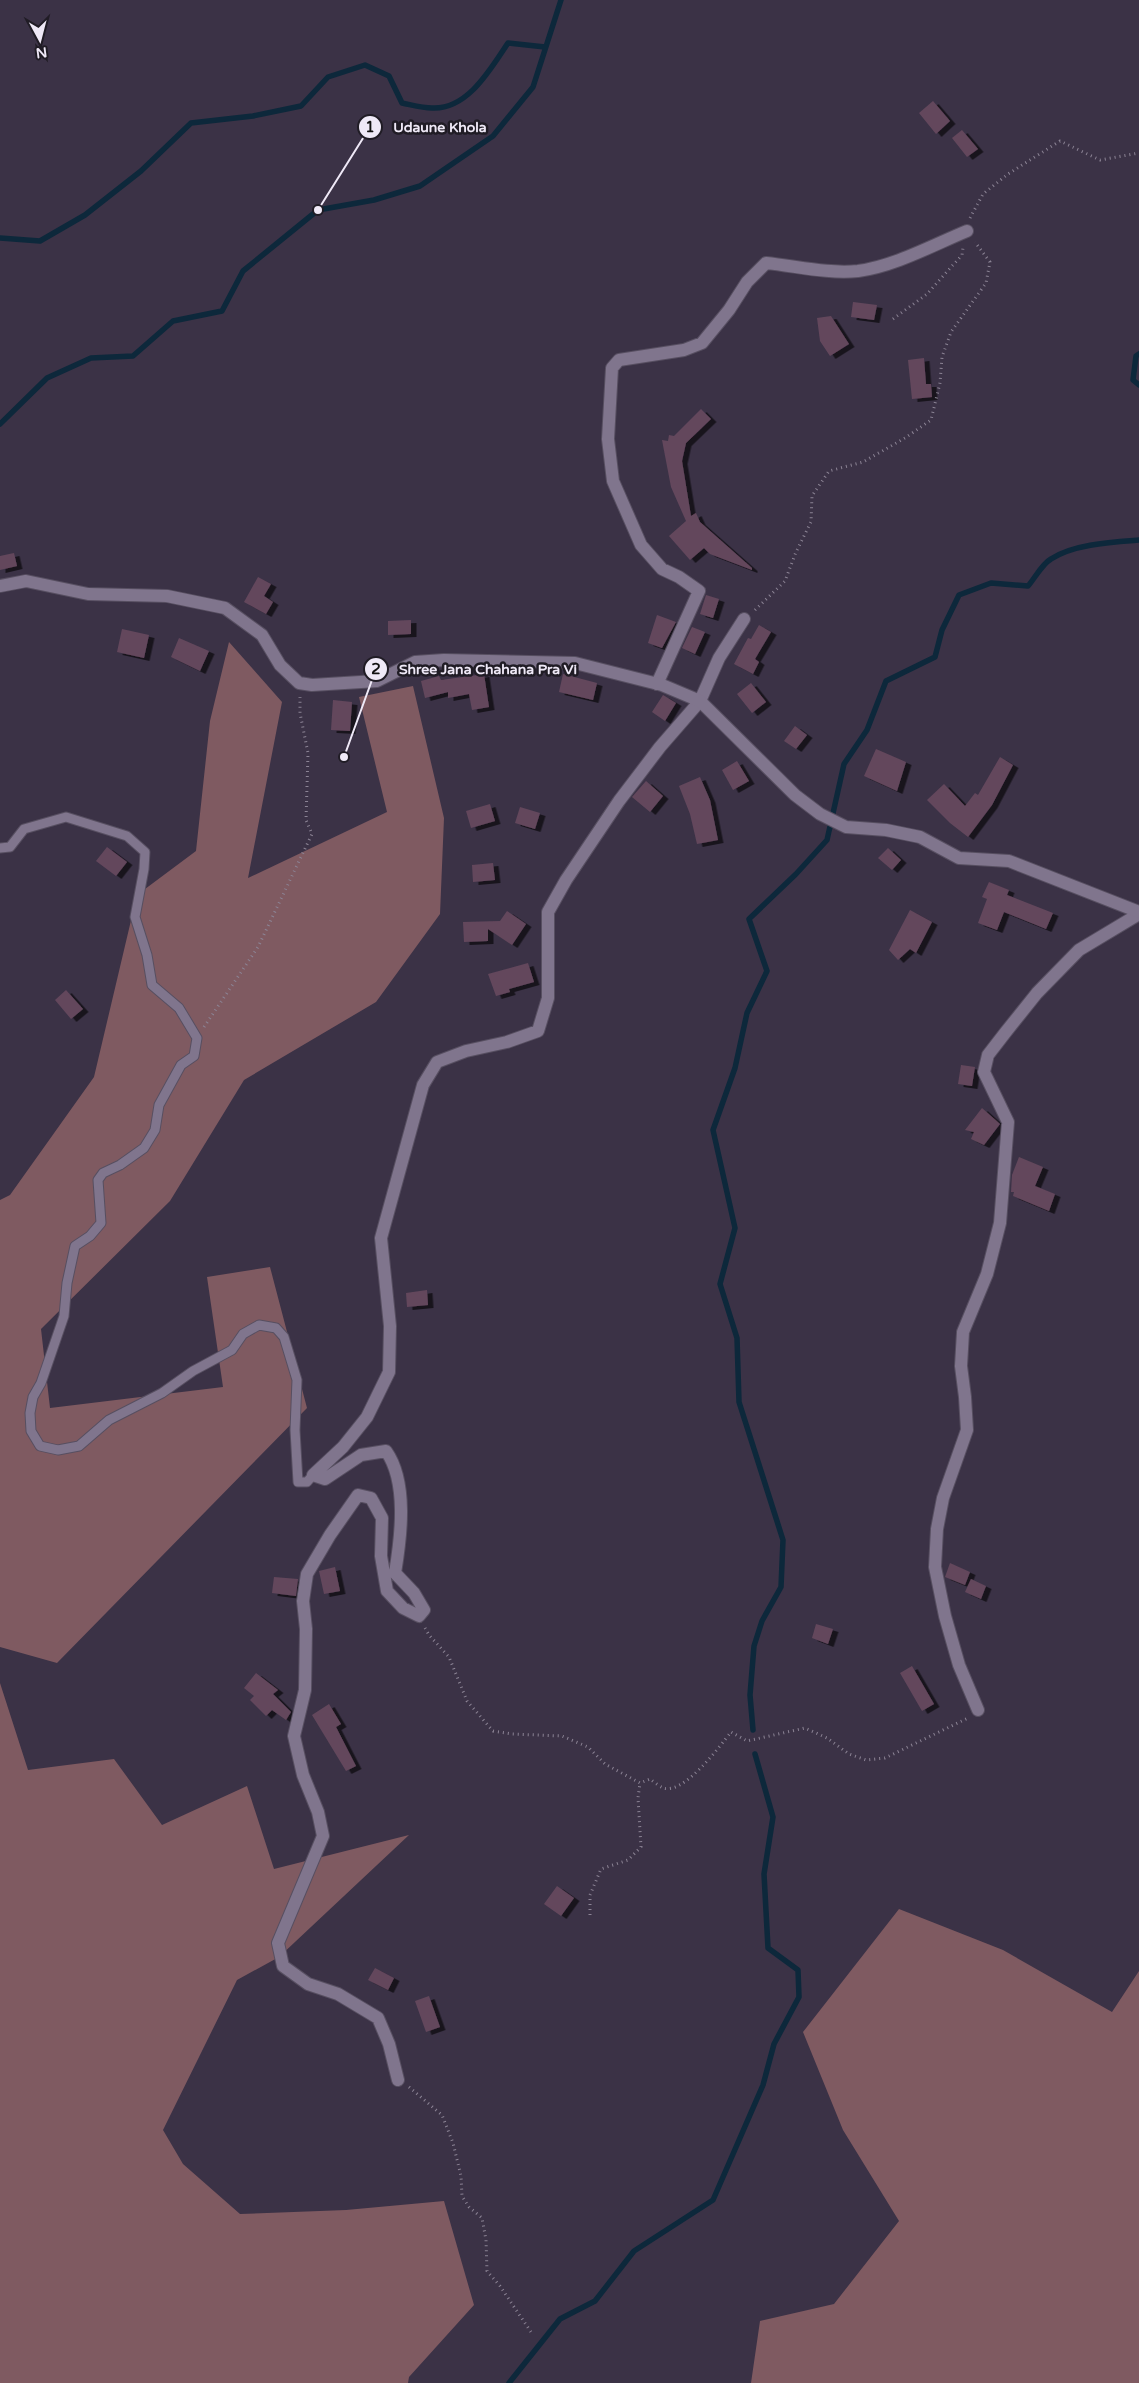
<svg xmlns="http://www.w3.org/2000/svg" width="1139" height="2383" font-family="'Varela Round',sans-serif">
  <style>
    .forest { fill: #7f5a61 }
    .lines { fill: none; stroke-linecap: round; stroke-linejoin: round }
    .stream { stroke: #0d283b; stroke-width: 5.5 }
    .building { fill: #63475c; filter: url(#shadow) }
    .service-casing { stroke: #574f61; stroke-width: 11 }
    .minor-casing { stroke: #574f61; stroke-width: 14 }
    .tertiary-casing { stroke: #574f61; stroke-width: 14 }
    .path { stroke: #8c8495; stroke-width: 3; stroke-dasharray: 1 4; stroke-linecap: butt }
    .service { stroke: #80758d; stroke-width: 9 }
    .minor { stroke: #80758d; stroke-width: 12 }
    .tertiary { stroke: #80758d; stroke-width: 12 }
    .leader { fill: none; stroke: #efe9f7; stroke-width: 2 }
    .callout-dot { fill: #efe9f7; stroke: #201c25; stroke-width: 2 }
    .mark-label { font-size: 15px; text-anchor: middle; font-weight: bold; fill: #111 }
    .callout-label { font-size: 14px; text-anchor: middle; font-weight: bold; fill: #efe9f7; stroke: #201c25; stroke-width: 5; stroke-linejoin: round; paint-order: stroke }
  </style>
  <defs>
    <filter id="shadow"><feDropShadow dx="5.5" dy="3" stdDeviation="0" flood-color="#0009"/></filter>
  </defs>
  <rect width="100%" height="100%" fill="#3b3246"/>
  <path class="forest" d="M 229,642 L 282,702 L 248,878 L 387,812 L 359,697 L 413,686 L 444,818 L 440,914 L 376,1002 L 244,1080 L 170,1201 L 41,1329 L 50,1408 L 223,1387 L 207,1277 L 270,1267 L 307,1408 L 57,1663 L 0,1647 L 0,1200 L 10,1195 L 94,1077 L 137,895 L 196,851 L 210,721 Z
    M 0,1683 L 28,1770 L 114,1759 L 162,1825 L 247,1786 L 274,1869 L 409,1835 L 279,1957 L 237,1980 L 163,2130 L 183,2164 L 240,2214 L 346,2210 L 444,2201 L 474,2305 L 409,2377 L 408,2383 L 0,2383 Z
    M 899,1909 L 1003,1950 L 1112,2012 L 1139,1971 L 1139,2383 L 751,2383 L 760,2321 L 834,2304 L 899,2221 L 843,2130 L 803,2032 Z"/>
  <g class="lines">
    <path class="stream" d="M 0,238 L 40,241 L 85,215 L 141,171 L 191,123 L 253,116 L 301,106 L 328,77 L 365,65 L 389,76 L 402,103 C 412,105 422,108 432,108 C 468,110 491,68 508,43 L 545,47
      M 1139,354 L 1136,356 L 1133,380 L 1139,385
      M 0,424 L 47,378 L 91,358 L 133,356 L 173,321 L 222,311 L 243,271 L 318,210 L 374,200 L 420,186 L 493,136 L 533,87 L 561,0
      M 753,1730 L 750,1695 L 754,1646 L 762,1621 L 781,1587 L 783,1540 L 739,1402 L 737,1338 L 720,1284 L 735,1228 L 713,1130 L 735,1068 L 747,1013 L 767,971 L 749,919 L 796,874 L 827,840 L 844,764 L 867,730 L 886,681 L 935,657 L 942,630 L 959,595 L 991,583 L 1028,586 C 1035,578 1042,564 1051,559 C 1073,544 1113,542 1139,540
      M 509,2383 L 560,2319 L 595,2301 L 634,2251 L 713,2200 L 763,2085 L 774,2044 L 799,1997 L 798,1970 L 768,1948 L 764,1874 L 773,1817 L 755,1754"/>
  </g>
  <path class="building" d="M 933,101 L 950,121 L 936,134 L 919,113 Z
    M 962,130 L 978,149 L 967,157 L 952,138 Z
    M 853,302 L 877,305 L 874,320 L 851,317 Z
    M 831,316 L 849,344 L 830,356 L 820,341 L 817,318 Z
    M 924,358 L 926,384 L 931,384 L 932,397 L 912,399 L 908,360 Z
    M 701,409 L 711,419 L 686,443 L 682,461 L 691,516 L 696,513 L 700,522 L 752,568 L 752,570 L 710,554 L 704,548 L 690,560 L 669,536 L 686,521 L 671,487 L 662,440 L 668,441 L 669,435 L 674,436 Z
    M 14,553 L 17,566 L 0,570 L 0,556 Z
    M 258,577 L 271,584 L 264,596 L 273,602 L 266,614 L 244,602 Z
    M 706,595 L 719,599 L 713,618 L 700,614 Z
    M 657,615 L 676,622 L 662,648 L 648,643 Z
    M 411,620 L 411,634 L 388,635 L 388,621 Z
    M 759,625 L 771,632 L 755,659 L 759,662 L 753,674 L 734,664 L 748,638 L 751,639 Z
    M 692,627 L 705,632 L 695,654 L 682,648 Z
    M 122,629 L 149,635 L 144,658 L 117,652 Z
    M 179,638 L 209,651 L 200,671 L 171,657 Z
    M 484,674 L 489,707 L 472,710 L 469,694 L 448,698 L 448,692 L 425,698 L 421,681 L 439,676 L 441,680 Z
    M 563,674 L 597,683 L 593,700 L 559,692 Z
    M 751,683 L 766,702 L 752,713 L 737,694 Z
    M 663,695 L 676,703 L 665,721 L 652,712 Z
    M 333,700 L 352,702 L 350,731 L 331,730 Z
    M 795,726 L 807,735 L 796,749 L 784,741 Z
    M 876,749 L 906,762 L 897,791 L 864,776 Z
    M 1000,757 L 1013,765 L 992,805 L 968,837 L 950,823 L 927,800 L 944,784 L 965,806 L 975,793 L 978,795 Z
    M 737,761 L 749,781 L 733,790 L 722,770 Z
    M 700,777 L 710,800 L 718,840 L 697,844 L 690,814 L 679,786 Z
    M 646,781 L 663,796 L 650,812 L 632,797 Z
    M 490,804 L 495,821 L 471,828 L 466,811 Z
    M 520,807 L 540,813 L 535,829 L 515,823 Z
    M 107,847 L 127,862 L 116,876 L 96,861 Z
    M 888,848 L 901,860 L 892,870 L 878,858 Z
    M 493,863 L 495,880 L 473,882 L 472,865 Z
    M 989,882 L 1009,890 L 1007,895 L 1053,913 L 1046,929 L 1004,912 L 997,930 L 978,923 L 987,899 L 982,897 Z
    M 910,910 L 932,922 L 916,953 L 910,949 L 898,960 L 889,950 Z
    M 507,911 L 526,924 L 512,945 L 488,929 L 488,941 L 464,942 L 463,922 L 500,921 Z
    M 528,963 L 534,982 L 509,989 L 510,992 L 496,996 L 488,974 Z
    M 66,990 L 83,1009 L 71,1019 L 55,1000 Z
    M 961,1065 L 975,1067 L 972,1086 L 958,1084 Z
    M 982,1108 L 1000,1124 L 984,1145 L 971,1139 L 974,1132 L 965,1130 Z
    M 1019,1157 L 1043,1167 L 1035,1186 L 1055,1194 L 1049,1211 L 1013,1196 L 1014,1192 L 1011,1192 L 1012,1175 Z
    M 427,1290 L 428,1305 L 407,1307 L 406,1293 Z
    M 950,1563 L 970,1572 L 965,1585 L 945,1577 Z
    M 335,1567 L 340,1591 L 324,1594 L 319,1571 Z
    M 274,1577 L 298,1579 L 296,1596 L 272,1593 Z
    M 971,1579 L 986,1586 L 981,1599 L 965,1592 Z
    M 816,1624 L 833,1629 L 828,1644 L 812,1638 Z
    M 912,1666 L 934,1704 L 922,1711 L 900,1673 Z
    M 256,1673 L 278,1690 L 273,1694 L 291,1712 L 286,1720 L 272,1710 L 266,1716 L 250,1700 L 254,1696 L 244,1688 Z
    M 329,1704 L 341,1724 L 336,1727 L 356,1766 L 346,1771 L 312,1715 Z
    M 557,1886 L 574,1898 L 561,1916 L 544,1904 Z
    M 375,1968 L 394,1978 L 388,1990 L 368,1980 Z
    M 429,1996 L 440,2027 L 426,2032 L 415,2001 Z"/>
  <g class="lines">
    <g class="service-casing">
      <path id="service" d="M 0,848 L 10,847 L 24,829 L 66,817 L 127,836 L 145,852 L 144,869 L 135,917 L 147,955 L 152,985 L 179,1008 L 197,1038 L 194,1056 L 181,1065 L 159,1105 L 155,1130 L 144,1148 L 120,1165 L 103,1173 L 98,1180 L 101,1223 L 90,1236 L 75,1246 L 67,1283 L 64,1316 L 41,1383 L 33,1397 L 30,1413 L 31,1431 L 40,1446 L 58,1450 L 79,1446 L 109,1420 L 162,1393 L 193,1371 L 232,1350 L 243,1334 L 259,1325 L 276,1328 L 284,1337 L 297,1380 L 295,1430 L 298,1482 L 307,1482 L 313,1475"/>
    </g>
    <g class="minor-casing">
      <path id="minor" d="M 657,684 L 699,591 L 679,577 L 662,569 L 641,545 L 613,481 L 608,439 L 612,368 L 619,360 L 684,350 L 702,343 L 729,310 L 747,282 L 766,263 C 796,266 828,274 858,271 C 895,266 933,245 967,231
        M 313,1475 L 325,1479 L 361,1455 L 386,1451 C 408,1482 401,1537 395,1573 L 414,1593 L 424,1610 L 419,1616 L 403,1608 L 387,1591 L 381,1556 L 382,1518 L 371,1498 L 358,1495 L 330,1535 L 307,1574 L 303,1601 L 306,1629 L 305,1690 L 294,1736 L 303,1775 L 318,1812 L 323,1836 L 278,1943 L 283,1966 L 308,1984 L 338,1994 L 378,2018 L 389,2044 L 398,2080
        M 313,1475 L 343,1447 L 367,1417 L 389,1372 L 390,1326 L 381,1238 L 423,1085 L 437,1062 L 466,1051 L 507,1042 L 538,1031 L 548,998 L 548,912 L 566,880 L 619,801 L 660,747 L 700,701 L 719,658 L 744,619
        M 978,1710 L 959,1665 L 945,1616 L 935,1567 L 937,1529 L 943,1498 L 967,1430 L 965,1397 L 961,1366 L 963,1332 L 987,1274 L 1000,1223 L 1008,1122 L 984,1072 L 988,1055 L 1005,1033 L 1037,993 L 1079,950 L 1139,914"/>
    </g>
    <g class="tertiary-casing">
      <path id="tertiary" d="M 0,586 L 26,581 L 88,594 L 167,596 L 225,608 L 262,635 L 280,665 L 299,683 L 312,685 L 377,681 L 415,662 L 444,660 L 575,663 L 662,685 L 700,701 L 795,795 L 820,814 L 846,827 L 886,830 L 920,837 L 959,858 L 1009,861 L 1139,912"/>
    </g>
    <path class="path" d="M 970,218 L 983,194 L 1008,174 L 1060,141 L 1100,160 L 1139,153
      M 893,319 L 927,294 L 962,255 L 963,248
      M 755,610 L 785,581 L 796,552 L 811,522 L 812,496 L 829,471 L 863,462 L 905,438 L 931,420 L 940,383 L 942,357 L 951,332 L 986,283 L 990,262 L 975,242
      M 204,1027 L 258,947 L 312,834 L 306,820 L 308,753 L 300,713 L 300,697
      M 425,1628 L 429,1635 L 449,1657 L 467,1701 L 493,1731 L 512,1734 L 562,1736 L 588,1747 L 605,1764 L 640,1783 L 650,1779 C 654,1782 659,1786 663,1788 C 684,1795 719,1747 731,1732 L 747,1741 L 805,1728 L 827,1738 L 849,1754 L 866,1760 L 885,1758 L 968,1718
      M 590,1915 L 590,1895 L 601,1869 L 628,1860 L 641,1847 L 638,1798 L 640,1783
      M 409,2087 L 442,2115 L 453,2143 L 461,2176 L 462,2196 L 469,2207 L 482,2218 L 486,2240 L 487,2271 L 500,2286 L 533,2335"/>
    <use href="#service" class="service"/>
    <use href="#minor" class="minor"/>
    <use href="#tertiary" class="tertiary"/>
  </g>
  <path class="leader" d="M318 210L370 127M344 757L376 669"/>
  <g class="callout-dot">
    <circle cx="318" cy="210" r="5"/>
    <circle cx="344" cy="757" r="5"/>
    <circle cx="370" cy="127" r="12"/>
    <circle cx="376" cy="669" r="12"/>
  </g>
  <g class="mark-label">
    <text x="370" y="132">1</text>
    <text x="376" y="674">2</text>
  </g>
  <g class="callout-label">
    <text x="440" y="132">Udaune Khola</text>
    <text x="488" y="674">Shree Jana Chahana Pra Vi</text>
  </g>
  <g transform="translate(40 40) rotate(173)" stroke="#201c25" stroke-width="4" paint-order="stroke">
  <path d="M0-4L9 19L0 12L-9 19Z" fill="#efe9f7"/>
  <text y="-8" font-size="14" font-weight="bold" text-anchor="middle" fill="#efe9f7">N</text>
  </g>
</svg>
